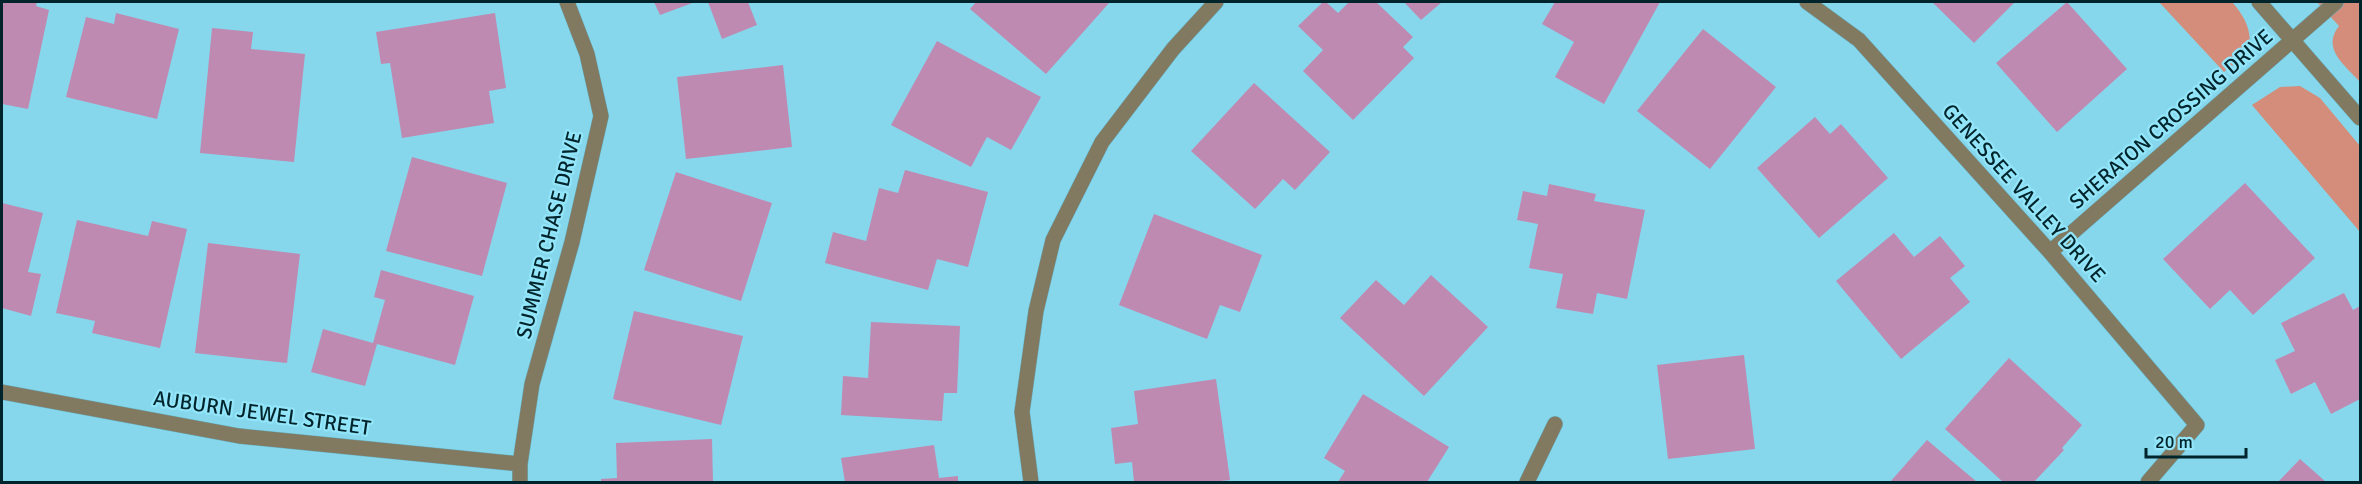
<svg xmlns="http://www.w3.org/2000/svg" width="2362" height="484" font-family="Signika,sans-serif">
  <style>
    .green { fill: #d48d7a }
    .building { fill: #bf8ab2 }
    .lines { fill: none; stroke-linecap: round; stroke-linejoin: round }
    .minor-casing { stroke: #6bb3c5; stroke-width: 16 }
    .minor { stroke: #817a61; stroke-width: 15 }
    .labels { text-anchor: middle; dominant-baseline: central; stroke-width: 4.5; stroke-linejoin: round; paint-order: stroke }
    .street-label { font-size: 21px; fill: #00242b; stroke: #93e5f9 }
  </style>
  <rect width="100%" height="100%" fill="#86d7ec"/>
  <path class="green" d="M 2159,2 L 2232,2 C 2244,15 2256,36 2246,53 C 2241,60 2230,67 2224,72 Z
    M 2317,2 L 2360,2 L 2360,82 C 2345,65 2321,49 2339,26 Z
    M 2300,86 L 2320,98 L 2360,146 L 2360,232 L 2252,105 L 2280,87 Z"/>
  <path class="building" d="M 2,2 L 37,2 L 36,6 L 49,10 L 28,109 L 2,104 Z
    M 654,2 L 695,2 L 660,15 Z
    M 708,2 L 748,2 L 757,25 L 722,39 Z
    M 976,2 L 1108,2 L 1109,3 L 1046,74 L 970,9 Z
    M 1323,2 L 1326,2 L 1338,13 L 1349,2 L 1376,2 L 1413,37 L 1403,47 L 1414,58 L 1353,120 L 1303,71 L 1323,50 L 1298,26 Z
    M 1404,2 L 1442,2 L 1421,20 Z
    M 1555,2 L 1660,2 L 1604,104 L 1555,77 L 1574,42 L 1542,24 Z
    M 1932,2 L 2015,2 L 1974,43 Z
    M 2067,2 L 2127,69 L 2057,132 L 1996,63 Z
    M 116,13 L 179,29 L 157,119 L 66,97 L 86,17 L 114,24 Z
    M 495,13 L 506,88 L 489,91 L 494,123 L 402,138 L 390,63 L 381,64 L 376,32 Z
    M 212,28 L 253,32 L 251,49 L 305,54 L 294,162 L 200,153 Z
    M 1703,29 L 1776,87 L 1710,169 L 1637,111 Z
    M 937,41 L 1041,97 L 1011,150 L 987,137 L 971,167 L 891,125 Z
    M 783,65 L 792,147 L 686,159 L 677,77 Z
    M 1254,83 L 1330,152 L 1295,190 L 1283,179 L 1255,209 L 1191,151 Z
    M 1815,117 L 1830,134 L 1841,124 L 1888,178 L 1819,238 L 1757,168 Z
    M 412,157 L 507,183 L 482,276 L 386,251 Z
    M 905,170 L 988,192 L 968,267 L 937,259 L 928,290 L 825,263 L 833,232 L 866,241 L 879,188 L 898,193 Z
    M 676,172 L 772,203 L 741,301 L 644,270 Z
    M 2245,183 L 2315,258 L 2253,315 L 2230,290 L 2210,309 L 2163,259 Z
    M 1549,184 L 1596,194 L 1594,201 L 1645,210 L 1627,299 L 1597,293 L 1593,314 L 1556,308 L 1563,274 L 1529,268 L 1538,224 L 1517,220 L 1523,191 L 1547,196 Z
    M 2,203 L 43,213 L 28,272 L 41,274 L 31,316 L 2,308 Z
    M 1154,214 L 1262,255 L 1240,312 L 1220,305 L 1207,339 L 1119,305 Z
    M 77,220 L 148,236 L 152,221 L 187,229 L 160,348 L 92,333 L 95,321 L 56,313 Z
    M 1894,233 L 1914,257 L 1940,236 L 1965,266 L 1950,278 L 1970,302 L 1901,359 L 1836,281 Z
    M 208,243 L 300,254 L 287,363 L 195,353 Z
    M 381,270 L 474,296 L 455,365 L 377,344 L 365,386 L 311,372 L 323,329 L 373,343 L 385,300 L 374,297 Z
    M 1431,275 L 1488,327 L 1424,396 L 1340,318 L 1376,280 L 1404,305 Z
    M 2344,293 L 2353,310 L 2360,306 L 2360,399 L 2331,414 L 2315,382 L 2291,394 L 2275,360 L 2295,351 L 2281,323 Z
    M 634,311 L 743,336 L 721,425 L 613,399 Z
    M 871,322 L 960,326 L 957,393 L 944,393 L 942,421 L 841,415 L 843,376 L 868,378 Z
    M 1744,355 L 1755,449 L 1668,459 L 1657,365 Z
    M 2009,358 L 2082,425 L 2062,448 L 2064,450 L 2034,482 L 2003,482 L 1945,429 Z
    M 1216,379 L 1230,480 L 1211,482 L 1134,482 L 1132,462 L 1115,464 L 1111,428 L 1138,424 L 1134,391 Z
    M 1363,394 L 1449,447 L 1427,482 L 1338,482 L 1345,471 L 1324,458 Z
    M 712,439 L 713,482 L 601,482 L 601,479 L 617,478 L 616,443 Z
    M 1927,440 L 1977,482 L 1890,482 Z
    M 934,445 L 939,478 L 958,476 L 958,482 L 845,482 L 841,458 Z
    M 2300,459 L 2326,482 L 2278,482 Z"/>
  <g class="lines">
    <g class="minor-casing">
      <path id="minor" d="M 1807,2 L 1859,40 L 2050,252 L 2197,425 L 2148,482
        M 2259,2 L 2360,118
        M 2050,252 L 2336,2
        M 2,392 L 239,436 L 520,464
        M 520,482 L 520,464 L 532,384 L 572,242 L 601,116 L 587,54 L 567,2
        M 1031,482 L 1022,412 L 1036,311 L 1053,240 L 1102,142 L 1173,49 L 1216,2
        M 1527,482 L 1555,424"/>
    </g>
    <use href="#minor" class="minor"/>
  </g>
  <g class="labels">
    <g class="street-label">
      <text transform="translate(2171 119) rotate(-41)">SHERATON CROSSING DRIVE</text>
      <text transform="translate(2024 193) rotate(48)">GENESSEE VALLEY DRIVE</text>
      <text transform="translate(549 235) rotate(-76)">SUMMER CHASE DRIVE</text>
      <text transform="translate(262 413) rotate(8)">AUBURN JEWEL STREET</text>
    </g>
  </g>
  <rect width="2362" height="484" fill="none" stroke="#00242b" stroke-width="6"/>
  <path d="M2146 448v9h100v-9" fill="none" stroke="#00242b" stroke-width="3"/>
  <text x="2155" y="448" font-size="18" fill="#00242b" stroke="#93e5f9" stroke-width="4.5" paint-order="stroke">20 m</text>
</svg>
